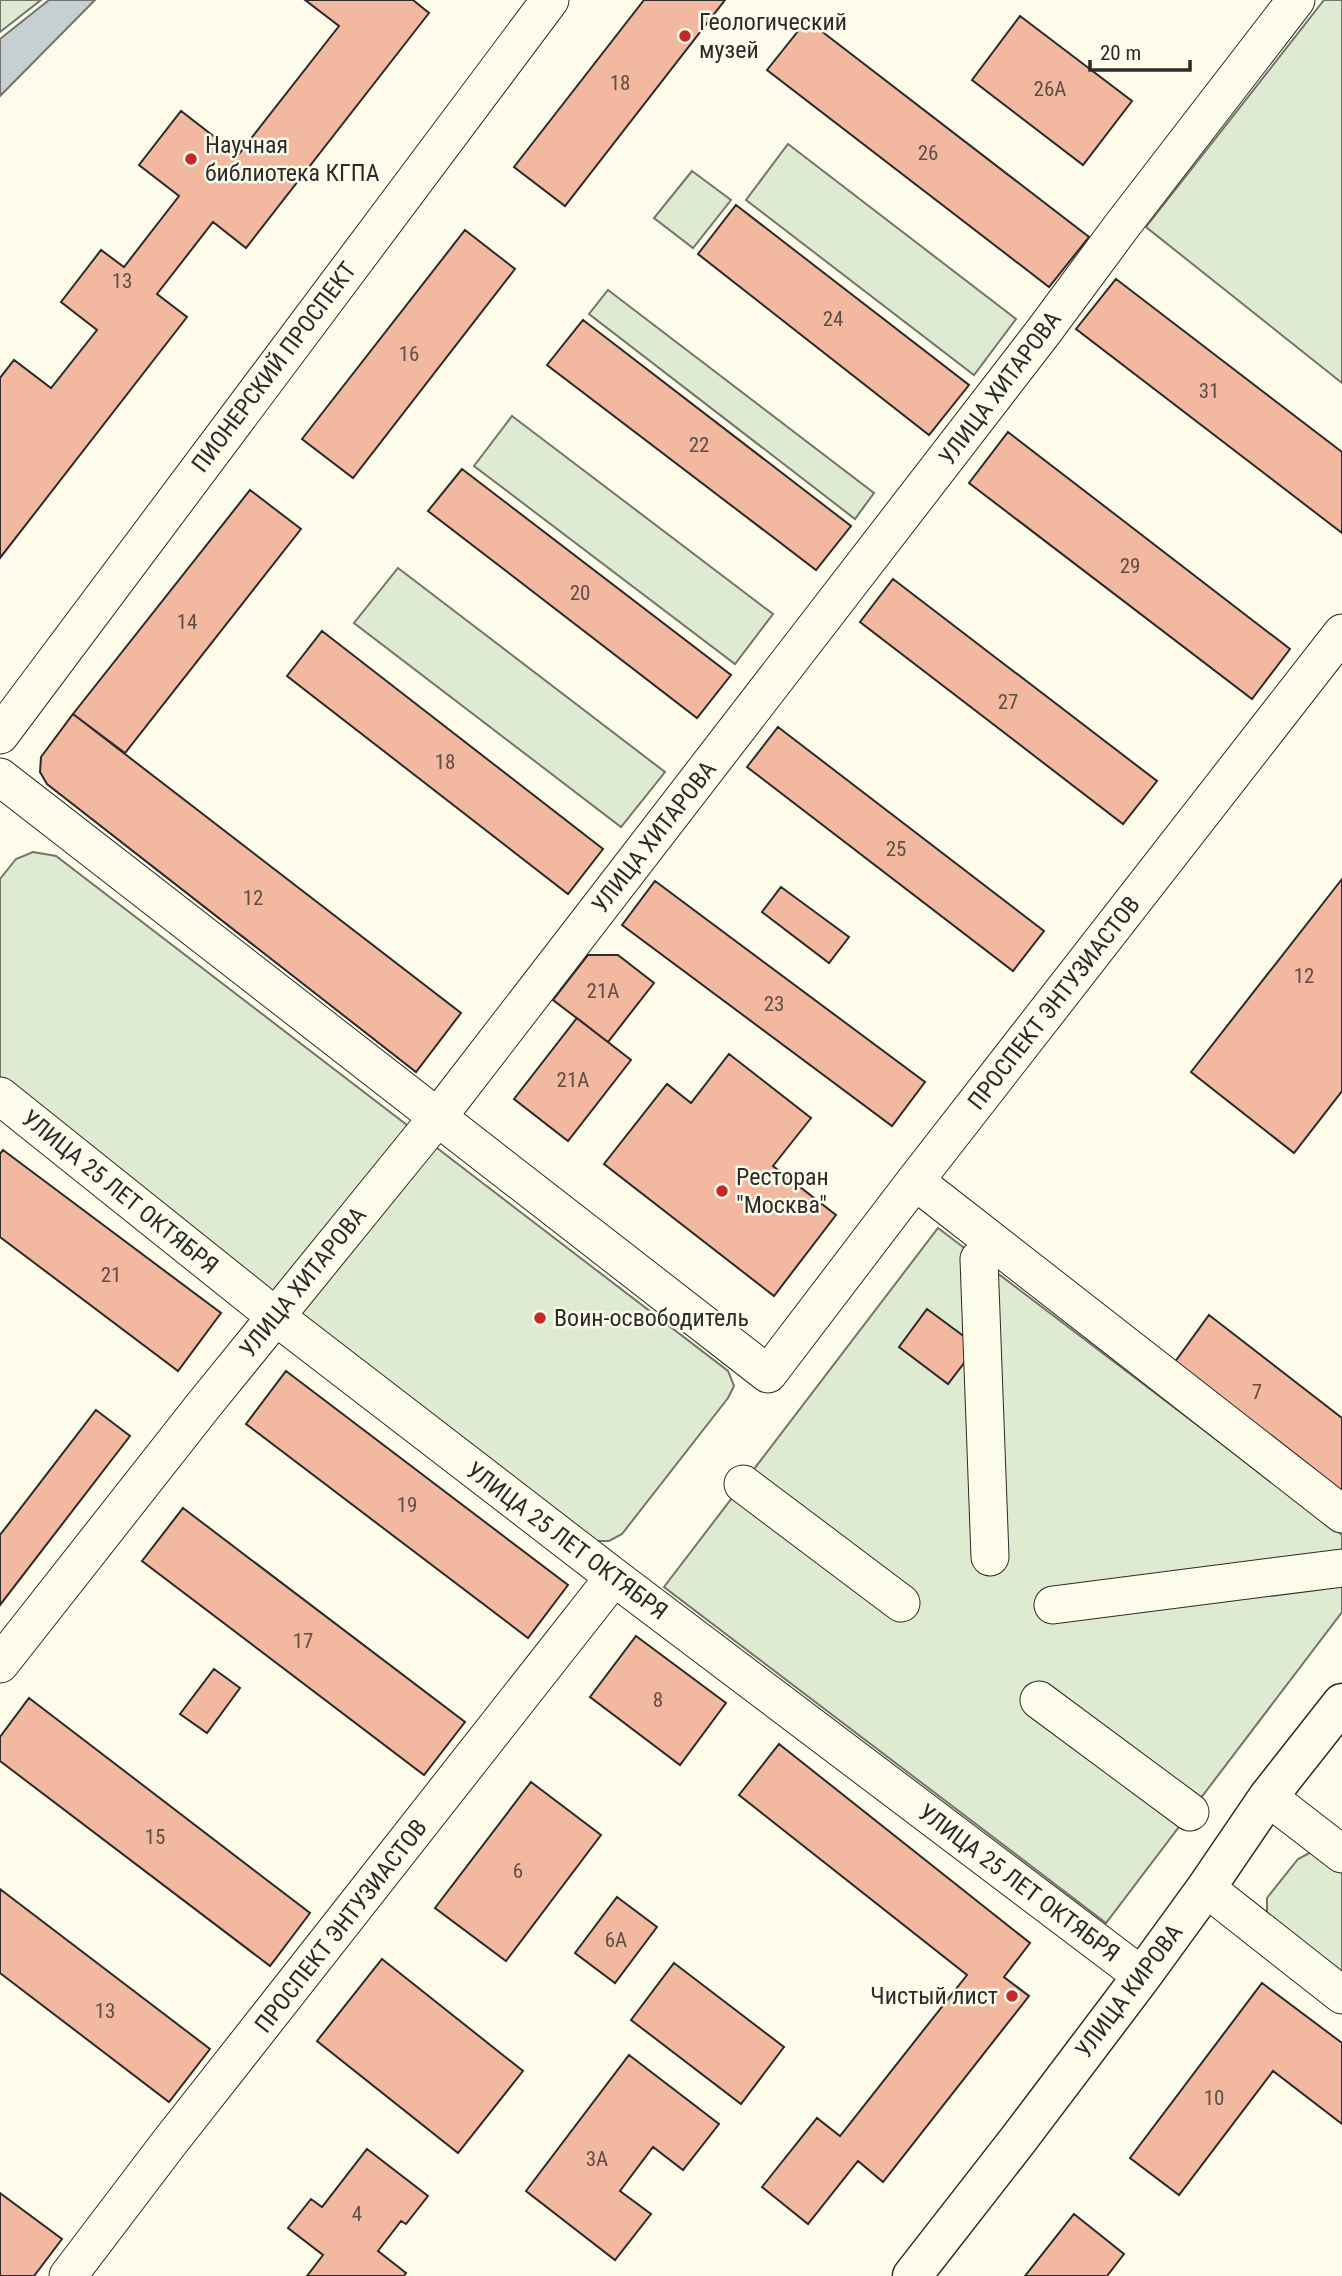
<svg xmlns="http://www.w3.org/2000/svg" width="1342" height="2276" font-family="'Roboto Condensed',sans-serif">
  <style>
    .green { fill: #deebd1; stroke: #74746e; stroke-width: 2 }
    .water { fill: #c7d0d0; stroke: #74746e; stroke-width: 2 }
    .building { fill: #f2b8a0; stroke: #2b2b2b; stroke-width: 2 }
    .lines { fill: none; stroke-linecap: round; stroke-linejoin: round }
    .minor-casing { stroke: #2b2b2b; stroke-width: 39 }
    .major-casing { stroke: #2b2b2b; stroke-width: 41 }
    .minor { stroke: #fdfbea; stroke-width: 37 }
    .major { stroke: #fdfbea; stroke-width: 38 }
    .poi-dot { fill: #c62828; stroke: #fdfbea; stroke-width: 2.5 }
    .labels { text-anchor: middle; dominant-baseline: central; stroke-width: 5; stroke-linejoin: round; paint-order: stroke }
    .number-label { font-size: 21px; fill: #5d4e48 }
    .poi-label { font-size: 24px; fill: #2b2b2b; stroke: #fdfbea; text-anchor: start }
    .street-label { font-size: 24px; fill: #2b2b2b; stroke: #fdfbea }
  </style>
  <rect width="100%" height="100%" fill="#fdfbea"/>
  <path class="green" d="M 0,0 L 41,0 L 0,32 Z
    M 1324,0 L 1342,0 L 1342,383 L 1146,227 Z
    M 788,144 L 1016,319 L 974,375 L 746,200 Z
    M 692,171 L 731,200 L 693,248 L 654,218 Z
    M 608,290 L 874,493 L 855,519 L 589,314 Z
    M 512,416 L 773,614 L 735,664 L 474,466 Z
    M 398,568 L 665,772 L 621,827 L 354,623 Z
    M 33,852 L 56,856 L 728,1371 L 734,1386 L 728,1398 L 622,1534 L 609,1541 L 595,1541 L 0,1083 L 0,879 L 16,859 Z
    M 938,1228 L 1342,1535 L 1342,1612 L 1106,1923 L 664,1587 Z
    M 1317,1849 L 1342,1869 L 1342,1976 L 1267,1918 L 1267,1898 L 1298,1859 Z"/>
  <path class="water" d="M 49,0 L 95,0 L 0,96 L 0,39 Z"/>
  <path class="building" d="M 305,0 L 413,0 L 429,13 L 246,248 L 213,222 L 157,294 L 187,317 L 0,558 L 0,378 L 14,360 L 51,388 L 97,330 L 61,302 L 101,250 L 124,267 L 179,196 L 139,165 L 181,111 L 238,155 L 339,26 Z
    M 644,0 L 725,0 L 565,206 L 514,167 Z
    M 1020,16 L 1132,101 L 1083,165 L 972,80 Z
    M 807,20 L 1089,237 L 1049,287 L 767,70 Z
    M 736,205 L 969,385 L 929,435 L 698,254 Z
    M 465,230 L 515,269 L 353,478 L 302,439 Z
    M 1116,279 L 1342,452 L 1342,533 L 1076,329 Z
    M 583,320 L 851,526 L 816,570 L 547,365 Z
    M 1008,432 L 1290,649 L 1252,699 L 969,483 Z
    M 462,469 L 731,675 L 697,718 L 428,511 Z
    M 250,490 L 301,529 L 125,753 L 73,714 Z
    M 893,579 L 1157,781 L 1123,824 L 860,622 Z
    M 322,631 L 603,849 L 568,894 L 287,676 Z
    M 73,714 L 461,1013 L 416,1072 L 47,784 L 40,772 L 41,757 Z
    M 778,727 L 1044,931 L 1013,971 L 747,767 Z
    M 1342,879 L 1342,1091 L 1294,1153 L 1191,1072 Z
    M 655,881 L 925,1082 L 892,1126 L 622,925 Z
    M 781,887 L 849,937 L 829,963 L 762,912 Z
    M 588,955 L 618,955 L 654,983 L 608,1042 L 553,1000 Z
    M 577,1018 L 631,1060 L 568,1141 L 514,1099 Z
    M 729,1054 L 811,1118 L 773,1166 L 836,1215 L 774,1296 L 604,1164 L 667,1084 L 691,1103 Z
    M 3,1150 L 221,1313 L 178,1371 L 0,1237 L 0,1154 Z
    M 927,1309 L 977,1346 L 948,1384 L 899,1347 Z
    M 1209,1315 L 1342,1418 L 1342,1497 L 1172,1366 Z
    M 286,1371 L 568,1585 L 528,1638 L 246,1424 Z
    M 96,1410 L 130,1436 L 0,1605 L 0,1535 Z
    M 183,1508 L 465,1722 L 424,1775 L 142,1561 Z
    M 636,1636 L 726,1703 L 680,1765 L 590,1697 Z
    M 214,1669 L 240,1688 L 207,1733 L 180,1714 Z
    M 29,1698 L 310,1913 L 270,1966 L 0,1761 L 0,1737 Z
    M 779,1744 L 1030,1943 L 1004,1977 L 1029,1996 L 883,2182 L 858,2161 L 808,2224 L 762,2187 L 817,2118 L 840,2136 L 967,1975 L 739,1795 Z
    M 531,1782 L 601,1835 L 506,1961 L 435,1908 Z
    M 0,1889 L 210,2049 L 169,2102 L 0,1973 Z
    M 617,1897 L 657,1927 L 615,1983 L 575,1953 Z
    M 382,1959 L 523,2071 L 458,2153 L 317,2041 Z
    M 674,1963 L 784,2047 L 741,2104 L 631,2020 Z
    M 1262,1983 L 1342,2043 L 1342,2124 L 1273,2071 L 1179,2195 L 1130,2158 Z
    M 629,2055 L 719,2124 L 683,2170 L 653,2147 L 620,2191 L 651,2214 L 615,2260 L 526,2191 Z
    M 367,2149 L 428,2196 L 406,2224 L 401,2221 L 378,2251 L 406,2273 L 404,2276 L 307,2276 L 323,2255 L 288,2228 L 311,2199 L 322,2207 Z
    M 0,2193 L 62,2239 L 34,2276 L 0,2276 Z
    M 1074,2214 L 1124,2254 L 1107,2276 L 1025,2276 Z"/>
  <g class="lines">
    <g class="minor-casing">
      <path id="minor" d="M 0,735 L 550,0
        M 0,777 L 768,1374 L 915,1181 L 1342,633
        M 0,1096 L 275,1316 L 614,1577 L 1142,1976
        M 915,1181 L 1342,1514
        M 979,1259 L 990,1557
        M 743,1484 L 901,1603
        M 1053,1605 L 1342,1568
        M 0,1664 L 203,1406 L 437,1118 L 1044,331 L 1121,227 L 1296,0
        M 1039,1700 L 1190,1812
        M 1268,1797 L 1342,1854
        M 1206,1888 L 1342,1995
        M 68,2276 L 169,2143 L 614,1577"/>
    </g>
    <g class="major-casing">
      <path id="major" d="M 912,2276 L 1018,2140 L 1142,1976 L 1206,1888 L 1268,1797 L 1342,1703"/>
    </g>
    <use href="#minor" class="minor"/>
    <use href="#major" class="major"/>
  </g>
  <g class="poi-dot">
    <circle cx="685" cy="36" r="7"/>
    <circle cx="191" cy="159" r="7"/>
    <circle cx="722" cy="1191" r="7"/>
    <circle cx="540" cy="1318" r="7"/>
    <circle cx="1012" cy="1996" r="7"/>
  </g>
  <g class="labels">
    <g class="number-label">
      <text x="620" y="83">18</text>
      <text x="1050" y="89">26А</text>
      <text x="928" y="153">26</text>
      <text x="122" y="281">13</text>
      <text x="833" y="319">24</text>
      <text x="409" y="354">16</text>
      <text x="1209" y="391">31</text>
      <text x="699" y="445">22</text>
      <text x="1130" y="566">29</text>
      <text x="580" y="593">20</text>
      <text x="187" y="622">14</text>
      <text x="1008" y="702">27</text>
      <text x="445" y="762">18</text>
      <text x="896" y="849">25</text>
      <text x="253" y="898">12</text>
      <text x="1304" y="976">12</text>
      <text x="603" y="991">21А</text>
      <text x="774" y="1004">23</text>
      <text x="573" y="1080">21А</text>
      <text x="111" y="1275">21</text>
      <text x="1257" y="1392">7</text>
      <text x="407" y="1505">19</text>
      <text x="303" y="1641">17</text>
      <text x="658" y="1700">8</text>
      <text x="155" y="1837">15</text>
      <text x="518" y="1871">6</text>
      <text x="616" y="1940">6А</text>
      <text x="105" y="2011">13</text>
      <text x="1214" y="2098">10</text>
      <text x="597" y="2159">3А</text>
      <text x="357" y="2214">4</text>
    </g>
    <g class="poi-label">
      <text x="699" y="22">Геологический<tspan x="699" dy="28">музей</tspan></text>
      <text x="205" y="145">Научная<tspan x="205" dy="28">библиотека КГПА</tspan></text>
      <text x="736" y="1177">Ресторан<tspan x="736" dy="28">"Москва"</tspan></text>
      <text x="554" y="1318">Воин-освободитель</text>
      <text x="998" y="1996" text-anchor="end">Чистый лист</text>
    </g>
    <g class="street-label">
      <text transform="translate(274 367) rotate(-53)">ПИОНЕРСКИЙ ПРОСПЕКТ</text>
      <text transform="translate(1000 388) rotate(-53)">УЛИЦА ХИТАРОВА</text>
      <text transform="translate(654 837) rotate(-52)">УЛИЦА ХИТАРОВА</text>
      <text transform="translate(1054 1003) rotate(-52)">ПРОСПЕКТ ЭНТУЗИАСТОВ</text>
      <text transform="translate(120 1192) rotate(39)">УЛИЦА 25 ЛЕТ ОКТЯБРЯ</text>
      <text transform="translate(303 1282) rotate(-51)">УЛИЦА ХИТАРОВА</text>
      <text transform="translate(567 1541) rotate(37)">УЛИЦА 25 ЛЕТ ОКТЯБРЯ</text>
      <text transform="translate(1019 1883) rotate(37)">УЛИЦА 25 ЛЕТ ОКТЯБРЯ</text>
      <text transform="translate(341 1926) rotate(-52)">ПРОСПЕКТ ЭНТУЗИАСТОВ</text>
      <text transform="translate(1129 1991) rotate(-53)">УЛИЦА КИРОВА</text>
    </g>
  </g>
  <path d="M1090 60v10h100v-10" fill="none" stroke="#2b2b2b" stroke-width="3.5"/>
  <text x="1100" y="60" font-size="21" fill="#2b2b2b" stroke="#fdfbea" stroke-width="5" paint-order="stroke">20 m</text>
</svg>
